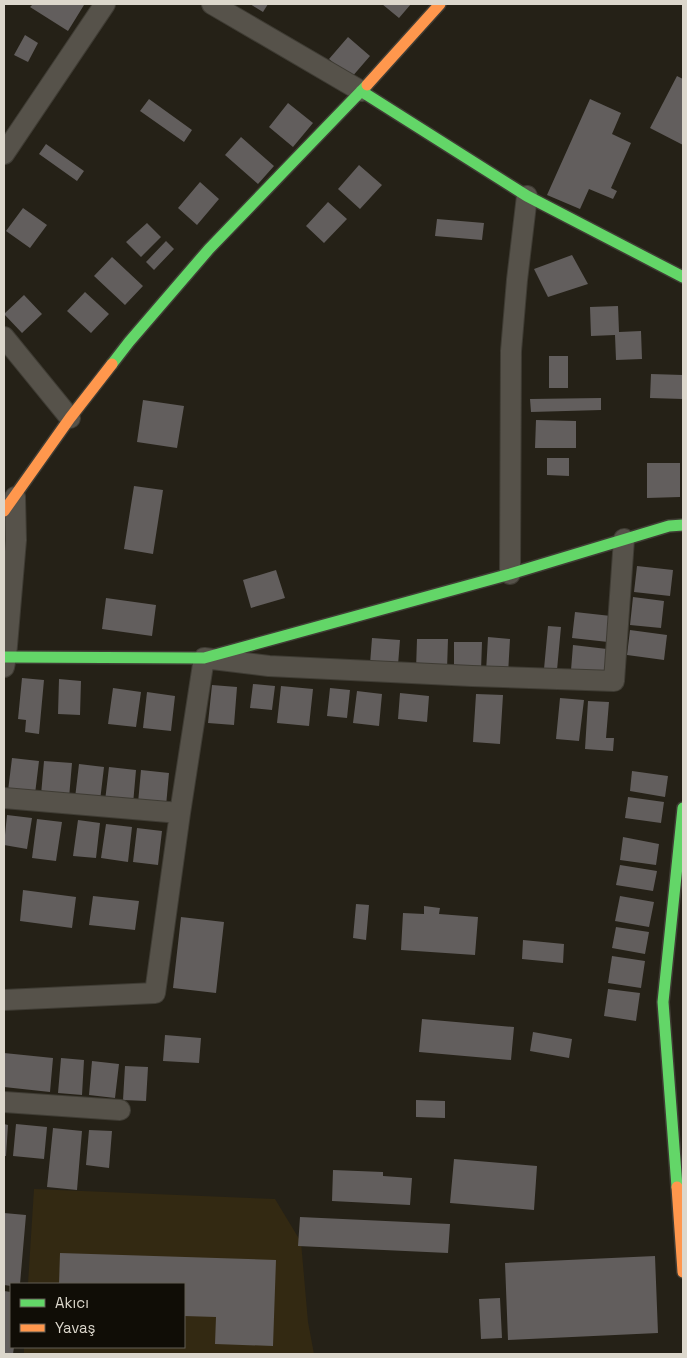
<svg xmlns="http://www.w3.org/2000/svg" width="687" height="1358" font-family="'Space Grotesk',sans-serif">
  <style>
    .built { fill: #332912 }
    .building { fill: #625e5d }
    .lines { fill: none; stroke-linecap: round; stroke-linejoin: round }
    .street-casing { stroke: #3f3c34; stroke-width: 22 }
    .fast-casing { stroke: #3f3c34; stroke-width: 14 }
    .slow-casing { stroke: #3f3c34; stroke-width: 14 }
    .street { stroke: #56524a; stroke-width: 20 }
    .fast { stroke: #63d668; stroke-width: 11 }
    .slow { stroke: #ff974d; stroke-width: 11 }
  </style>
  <rect width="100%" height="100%" fill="#252117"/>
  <path class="built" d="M 34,1189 L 275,1199 L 301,1242 L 308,1322 L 314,1354 L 24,1354 L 24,1347 L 184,1347 L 184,1284 L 28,1284 Z"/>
  <path class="building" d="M 33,4 L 82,4 L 84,5 L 68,31 L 30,7 Z
    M 250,4 L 268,4 L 263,12 Z
    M 382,4 L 411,4 L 399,18 Z
    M 25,35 L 38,43 L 28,62 L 14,55 Z
    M 348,37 L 370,56 L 351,78 L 329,59 Z
    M 677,76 L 683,79 L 683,145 L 650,128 Z
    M 149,99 L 192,130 L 184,142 L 140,111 Z
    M 590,99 L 621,113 L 612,134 L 631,143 L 611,188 L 617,191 L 613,199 L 589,189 L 580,209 L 547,195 Z
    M 288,103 L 313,123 L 293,147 L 269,127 Z
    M 241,137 L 274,166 L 258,184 L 225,155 Z
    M 46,144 L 84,171 L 77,181 L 39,154 Z
    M 359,165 L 382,185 L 360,209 L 338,189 Z
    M 200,182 L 219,199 L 197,225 L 178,208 Z
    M 328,202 L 347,219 L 324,243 L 306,226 Z
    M 23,208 L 47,225 L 30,248 L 6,231 Z
    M 437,219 L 484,223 L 482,240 L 435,236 Z
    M 147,223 L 161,237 L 141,257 L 126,242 Z
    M 166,241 L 174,249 L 154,270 L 146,262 Z
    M 572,255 L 588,284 L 548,297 L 534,269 Z
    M 112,257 L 143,286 L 125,305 L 94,276 Z
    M 85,292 L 109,314 L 91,333 L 67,311 Z
    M 24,295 L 42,314 L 22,333 L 4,314 Z
    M 618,306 L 619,332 L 641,331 L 642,359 L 616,360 L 615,335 L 591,336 L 590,307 Z
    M 549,356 L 568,356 L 568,388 L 549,388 Z
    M 651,374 L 683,375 L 683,399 L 650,398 Z
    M 601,398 L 601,410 L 531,412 L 530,399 Z
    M 143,400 L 184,406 L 177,448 L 137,442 Z
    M 536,420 L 576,421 L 576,448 L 535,448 Z
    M 547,458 L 569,458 L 569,476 L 547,475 Z
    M 647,463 L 680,463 L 680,497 L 647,498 Z
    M 134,486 L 163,490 L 153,554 L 124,549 Z
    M 637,566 L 673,570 L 670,596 L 634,592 Z
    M 276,570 L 285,598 L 251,608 L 243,580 Z
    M 633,597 L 664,601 L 661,628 L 630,625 Z
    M 106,598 L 156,605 L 152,636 L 102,629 Z
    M 575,612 L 611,616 L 608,642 L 572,638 Z
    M 548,626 L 561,627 L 557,670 L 544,669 Z
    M 630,630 L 667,635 L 664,660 L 627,655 Z
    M 488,637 L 510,639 L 508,674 L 486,672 Z
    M 372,638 L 400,640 L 398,665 L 370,664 Z
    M 417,639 L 448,639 L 447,670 L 416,670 Z
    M 454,642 L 482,642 L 481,671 L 454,671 Z
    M 573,645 L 607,649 L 605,673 L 571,670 Z
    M 22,678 L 44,680 L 39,734 L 25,732 L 26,720 L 18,719 Z
    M 59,679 L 81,681 L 80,715 L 58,714 Z
    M 253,684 L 275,686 L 272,710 L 250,708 Z
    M 212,685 L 237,687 L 234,725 L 208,723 Z
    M 281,686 L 313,689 L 309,726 L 277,723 Z
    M 113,688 L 141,692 L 136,727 L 108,724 Z
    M 330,688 L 350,690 L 347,718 L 327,716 Z
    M 357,691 L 382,694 L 379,726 L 353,723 Z
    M 147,692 L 175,696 L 171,731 L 143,728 Z
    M 400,693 L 429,696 L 427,722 L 398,719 Z
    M 476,694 L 503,695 L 500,744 L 473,742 Z
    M 560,698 L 584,700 L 579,741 L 556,739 Z
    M 588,701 L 609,702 L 606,738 L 614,738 L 613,751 L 585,749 Z
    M 12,758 L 39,761 L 35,794 L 8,791 Z
    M 44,761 L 72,763 L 69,798 L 41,795 Z
    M 79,764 L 104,767 L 100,801 L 75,798 Z
    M 109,767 L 136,770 L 133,804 L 105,801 Z
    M 141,770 L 169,773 L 166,806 L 138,803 Z
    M 632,771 L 668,776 L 665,797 L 630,791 Z
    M 628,797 L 664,802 L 661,823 L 625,818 Z
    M 7,815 L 32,818 L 27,849 L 4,845 Z
    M 37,819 L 62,822 L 56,861 L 32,858 Z
    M 78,820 L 100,823 L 96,858 L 73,856 Z
    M 106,824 L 132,827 L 128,862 L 101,858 Z
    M 137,828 L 162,831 L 158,865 L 133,862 Z
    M 623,837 L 659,844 L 656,865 L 620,860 Z
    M 620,865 L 657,871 L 653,891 L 616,885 Z
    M 23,890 L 76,897 L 72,928 L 20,921 Z
    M 93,896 L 139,901 L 135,930 L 89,925 Z
    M 620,896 L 654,902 L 649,927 L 615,921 Z
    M 356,904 L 369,905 L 366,940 L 353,938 Z
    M 424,906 L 440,908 L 439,914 L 478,917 L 475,955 L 401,950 L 403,913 L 424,914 Z
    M 181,917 L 224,922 L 216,993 L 173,988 Z
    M 616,927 L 649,932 L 645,954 L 612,948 Z
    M 523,940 L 564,944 L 563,963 L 522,959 Z
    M 612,956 L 645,961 L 641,988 L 608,983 Z
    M 608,989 L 640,993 L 636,1021 L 604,1016 Z
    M 422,1019 L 514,1027 L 511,1060 L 419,1052 Z
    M 533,1032 L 572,1039 L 569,1058 L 530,1051 Z
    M 165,1035 L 201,1038 L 199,1063 L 163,1061 Z
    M 4,1053 L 53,1058 L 50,1092 L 4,1087 Z
    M 61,1058 L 84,1060 L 82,1095 L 58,1093 Z
    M 92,1061 L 119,1064 L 115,1098 L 89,1095 Z
    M 125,1066 L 148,1067 L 146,1101 L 123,1100 Z
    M 416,1100 L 445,1101 L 445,1118 L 416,1117 Z
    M 4,1124 L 8,1125 L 6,1156 L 4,1156 Z
    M 16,1124 L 47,1127 L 44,1159 L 13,1156 Z
    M 53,1128 L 82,1131 L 77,1190 L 47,1187 Z
    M 89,1130 L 112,1131 L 109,1168 L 86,1165 Z
    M 454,1159 L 537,1166 L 534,1210 L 450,1203 Z
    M 333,1170 L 383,1172 L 383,1176 L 412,1178 L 410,1205 L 332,1201 Z
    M 4,1213 L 26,1215 L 20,1284 L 11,1284 L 11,1286 L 4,1285 Z
    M 300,1217 L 450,1224 L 448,1253 L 298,1246 Z
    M 60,1253 L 276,1260 L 273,1346 L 215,1344 L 216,1317 L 184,1316 L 184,1284 L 59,1284 Z
    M 655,1256 L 658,1333 L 508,1340 L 505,1263 Z
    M 4,1291 L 11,1292 L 11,1347 L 14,1347 L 13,1354 L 4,1354 Z
    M 500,1298 L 502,1338 L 481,1339 L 479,1299 Z"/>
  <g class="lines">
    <g class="street-casing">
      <path id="street" d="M 212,4 L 361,91
        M 4,154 L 105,4
        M 4,337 L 70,418
        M 510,574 L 511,351 L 517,280 L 527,196
        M 4,667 L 6,657 L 16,540 L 15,497
        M 4,798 L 180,813
        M 4,1000 L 155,993 L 180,813 L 204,658 L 269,666 L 472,676 L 614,681 L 624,539
        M 4,1102 L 120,1110"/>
    </g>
    <g class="fast-casing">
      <path id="fast" d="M 361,91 L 527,196 L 683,277
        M 112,364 L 129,342 L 209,249 L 367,85
        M 4,657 L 204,658 L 510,574 L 669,526 L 683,525
        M 677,1187 L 663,1002 L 683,808"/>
    </g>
    <g class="slow-casing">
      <path id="slow" d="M 367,85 L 440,4
        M 4,511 L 70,418 L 112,364
        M 677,1187 L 683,1272"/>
    </g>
    <use href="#street" class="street"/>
    <use href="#fast" class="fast"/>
    <use href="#slow" class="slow"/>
  </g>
  <rect width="687" height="1358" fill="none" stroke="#dcd7cc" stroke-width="10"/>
  <rect x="10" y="1283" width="175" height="65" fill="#100d06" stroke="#625e55"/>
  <rect x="20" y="1299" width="25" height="8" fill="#63d668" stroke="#625e55"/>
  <text x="55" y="1308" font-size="15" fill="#dcd7cc">Akıcı</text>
  <rect x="20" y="1324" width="25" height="8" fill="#ff974d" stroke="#625e55"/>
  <text x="55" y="1333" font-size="15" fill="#dcd7cc">Yavaş</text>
</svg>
